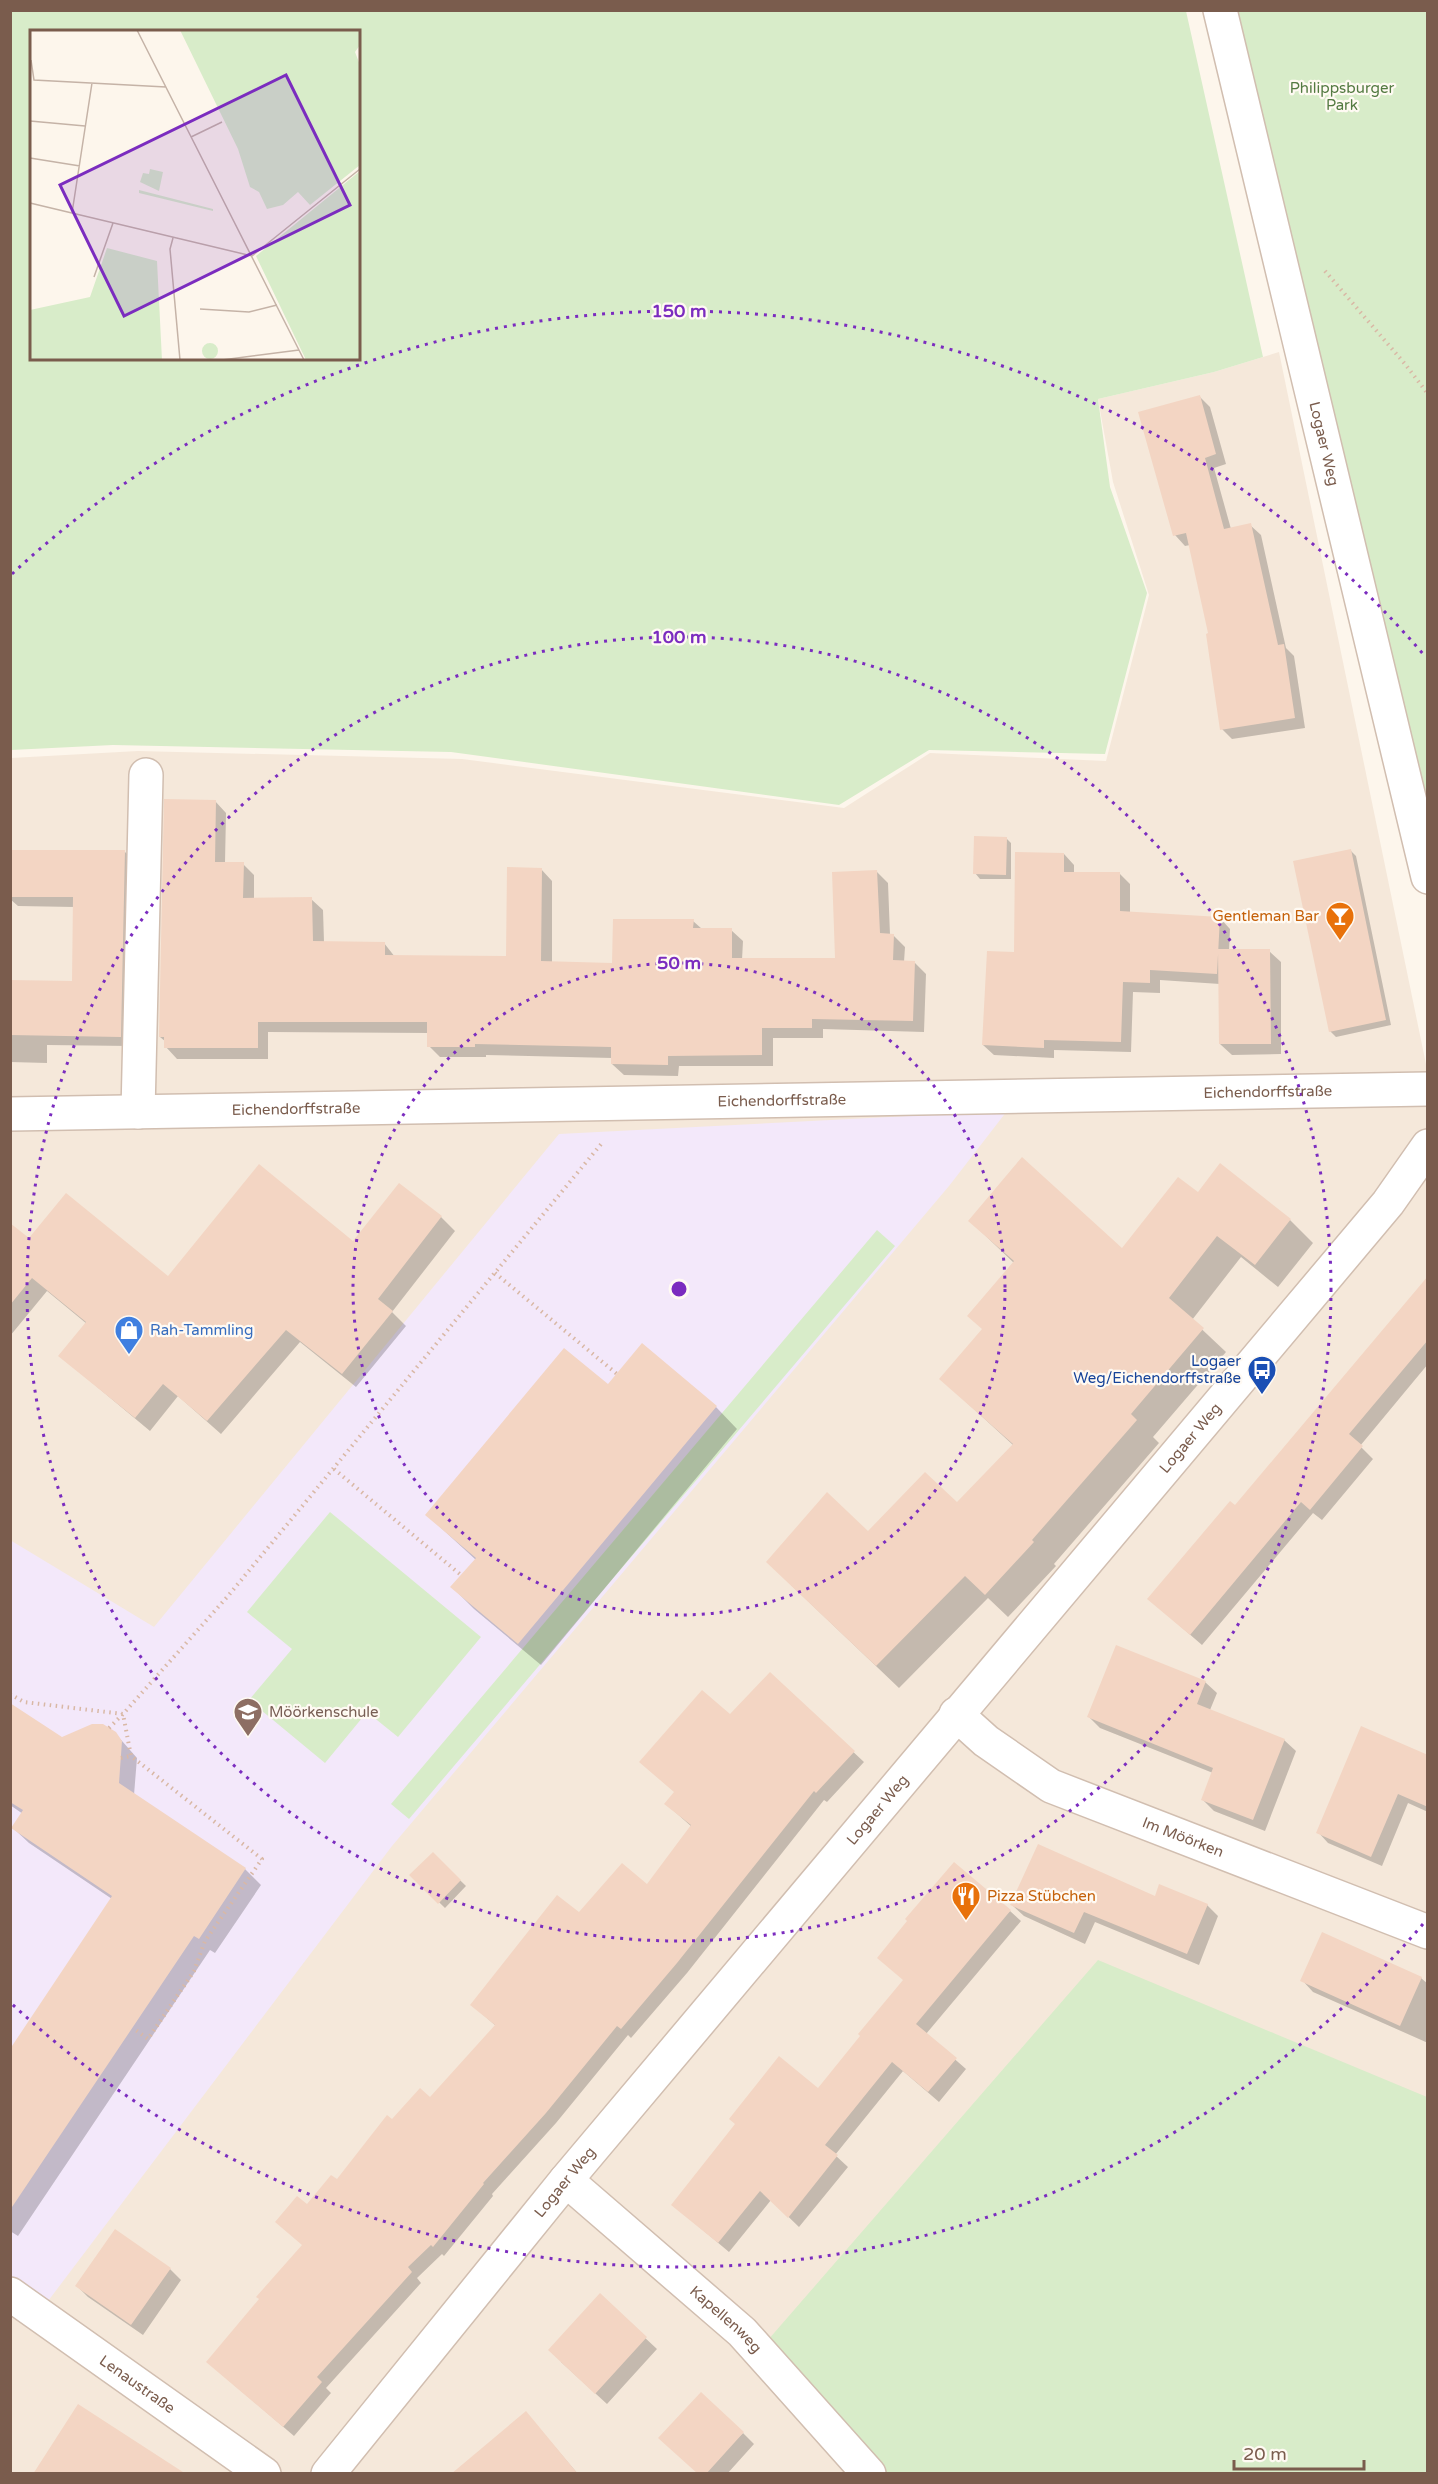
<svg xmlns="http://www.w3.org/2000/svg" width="1438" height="2484" font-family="'Varela Round',sans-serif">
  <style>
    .residential { fill: #f5e8da }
    .education { fill: #f3e8fa }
    .green { fill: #d8ecc9; fill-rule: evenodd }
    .shadow { fill: #0003 }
    .building { fill: #f3d5c3 }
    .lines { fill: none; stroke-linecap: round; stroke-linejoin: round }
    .minor-casing { stroke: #d1beb0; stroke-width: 36 }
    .tertiary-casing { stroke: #d1beb0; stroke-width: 36 }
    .path { stroke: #d9b8a5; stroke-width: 4; stroke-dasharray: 1.5 4.5; stroke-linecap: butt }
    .minor { stroke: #fff; stroke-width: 33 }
    .tertiary { stroke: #fff; stroke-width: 33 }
    .ring { fill: none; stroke: #7b2cbf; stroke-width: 3; stroke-dasharray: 3 6 }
    .labels { text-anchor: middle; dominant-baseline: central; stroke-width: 4.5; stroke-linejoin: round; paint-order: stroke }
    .park-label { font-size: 15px; fill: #537a41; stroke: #fffaf3 }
    .street-label { font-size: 15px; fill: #7a5c4d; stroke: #fffaf3 }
    .food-label { font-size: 15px; fill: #c56008; stroke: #fffaf3; text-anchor: end }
    .shop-label { font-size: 15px; fill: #366cbe; stroke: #fffaf3; text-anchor: start }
    .transit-label { font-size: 15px; fill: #164399; stroke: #fffaf3; text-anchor: end }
    .education-label { font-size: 15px; fill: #785e54; stroke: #fffaf3; text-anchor: start }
    .inset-road { fill: none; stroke: #c5b3a7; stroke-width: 1.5 }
    .view { fill: #7b2cbf; fill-opacity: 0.15; stroke: #7b2cbf; stroke-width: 3 }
    .inset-edge { fill: none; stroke: #7a5c4d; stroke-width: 3 }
    .centre { fill: #7b2cbf; stroke: #fffaf3; stroke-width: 3 }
    .ring-label { font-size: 18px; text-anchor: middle; font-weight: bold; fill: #7b2cbf; stroke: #fffaf3; stroke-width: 4.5; stroke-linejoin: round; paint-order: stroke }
  </style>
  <rect width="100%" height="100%" fill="#fdf6ec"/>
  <path class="residential" d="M 1279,352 L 1427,1069 L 1427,2473 L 11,2474 L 11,758 L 138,751 L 462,759 L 844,808 L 930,753 L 1106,761 L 1149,595 L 1113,482 L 1098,399 L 1214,372 Z"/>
  <path class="education" d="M 1007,1111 L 949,1186 L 392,1846 L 39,2313 L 10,2294 L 10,1540 L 154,1627 L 559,1134 Z"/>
  <path class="green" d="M 11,10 L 1186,11 L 1263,357 L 1214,372 L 1098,399 L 1110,487 L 1147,593 L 1105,754 L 929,750 L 839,805 L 451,752 L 113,745 L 11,750 ZM 32,32 L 358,32 L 358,358 L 32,358 Z
    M 1234,11 L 1427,11 L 1427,844 Z
    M 877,1230 L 895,1246 L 409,1819 L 391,1804 Z
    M 330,1512 L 481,1637 L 398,1737 L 367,1712 L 325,1763 L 249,1700 L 292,1649 L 247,1612 Z
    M 1098,1960 L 1427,2097 L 1427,2473 L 883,2473 L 768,2340 Z"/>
  <path class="shadow" d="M 1199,396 L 1210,407 L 1226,464 L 1214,468 L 1231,529 L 1250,525 L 1261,535 L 1286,648 L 1294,656 L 1305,728 L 1232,739 L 1222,729 L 1210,635 L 1190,545 L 1185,546 L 1175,535 Z
    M 215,801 L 226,813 L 225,863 L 243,864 L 254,875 L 254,900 L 311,899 L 323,910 L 324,942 L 384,943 L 395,957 L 507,958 L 541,869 L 552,881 L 552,963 L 614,965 L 693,921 L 702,929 L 731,930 L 743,941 L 742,960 L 837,960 L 877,872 L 888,883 L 890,935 L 893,935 L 905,947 L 904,962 L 915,963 L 926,974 L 924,1032 L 823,1029 L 823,1038 L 773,1038 L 773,1066 L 679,1066 L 678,1076 L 624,1075 L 612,1064 L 612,1058 L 486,1055 L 486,1057 L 440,1057 L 429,1046 L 429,1033 L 268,1032 L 268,1059 L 177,1059 L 166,1047 L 166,1042 L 160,1037 Z
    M 1006,838 L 1011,843 L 1011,879 L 980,879 L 975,873 Z
    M 10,851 L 125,852 L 135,862 L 131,1046 L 47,1045 L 47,1063 L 10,1062 L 10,982 L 74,982 L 74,907 L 18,906 L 10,899 Z
    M 1351,851 L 1356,856 L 1391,1025 L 1336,1037 L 1330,1031 Z
    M 1064,854 L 1074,865 L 1074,873 L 1120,874 L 1130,884 L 1130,913 L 1220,918 L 1230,929 L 1229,951 L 1269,951 L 1281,962 L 1281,1054 L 1232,1055 L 1220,1044 L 1220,984 L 1160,980 L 1160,993 L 1133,992 L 1131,1052 L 1054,1050 L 1054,1058 L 994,1055 L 983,1045 L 1016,954 Z
    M 399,1185 L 441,1217 L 455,1231 L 392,1312 L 406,1326 L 356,1387 L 300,1342 L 221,1434 L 178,1396 L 150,1431 L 60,1356 L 87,1324 L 47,1291 L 10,1336 L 10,1225 L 29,1241 L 169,1279 L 354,1243 Z
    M 1199,1194 L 1290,1220 L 1313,1243 L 1278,1287 L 1241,1257 L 1192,1320 L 1226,1352 L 1153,1437 L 1159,1443 L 1054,1564 L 1056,1566 L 1008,1617 L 988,1598 L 899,1688 L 791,1585 L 868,1533 L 957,1504 L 1013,1445 L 941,1379 L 983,1330 L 1014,1263 L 970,1221 L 1122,1250 Z
    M 1428,1310 L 1428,1364 L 1360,1446 L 1373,1459 L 1322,1520 L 1313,1513 L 1202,1645 L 1149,1599 Z
    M 609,1387 L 716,1407 L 737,1429 L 541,1665 L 474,1609 L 452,1587 L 476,1560 L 427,1515 Z
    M 770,1674 L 864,1762 L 827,1802 L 824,1800 L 687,1973 L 631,2038 L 628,2035 L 556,2123 L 492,2194 L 493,2196 L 444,2256 L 442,2254 L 417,2278 L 421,2283 L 326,2388 L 331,2393 L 294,2436 L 219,2372 L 304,2246 L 307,2207 L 337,2181 L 392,2121 L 430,2099 L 496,2026 L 472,2005 L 579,1914 L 647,1886 L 692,1827 L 666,1804 L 730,1717 Z
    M 1205,1682 L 1217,1693 L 1210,1710 L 1284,1740 L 1296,1751 L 1265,1831 L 1214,1811 L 1202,1799 L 1213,1773 L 1100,1728 L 1089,1717 Z
    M 10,1705 L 62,1739 L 115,1733 L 137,1758 L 134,1795 L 245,1869 L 261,1885 L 215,1953 L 210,1950 L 18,2236 L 10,2231 L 10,2052 L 112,1899 L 29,1843 L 13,1828 L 23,1814 L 10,1805 Z
    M 1428,1756 L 1428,1812 L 1408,1803 L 1382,1866 L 1328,1843 L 1318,1832 Z
    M 433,1854 L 466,1886 L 445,1908 L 411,1875 Z
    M 1155,1898 L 1207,1905 L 1218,1916 L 1199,1965 L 1095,1922 L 1085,1944 L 1024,1916 L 1012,1905 Z
    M 1010,1911 L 1021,1921 L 926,2034 L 966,2069 L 939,2102 L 903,2071 L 835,2155 L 848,2167 L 799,2227 L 771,2200 L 729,2252 L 673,2205 L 818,2090 Z
    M 1421,1978 L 1428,1984 L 1428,2043 L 1313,1992 L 1302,1980 Z
    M 170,2269 L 181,2280 L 143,2335 L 88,2297 L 77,2286 Z
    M 600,2296 L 657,2349 L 607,2404 L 561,2362 Z
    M 526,2413 L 578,2474 L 453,2474 Z
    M 743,2433 L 754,2444 L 727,2474 L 699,2474 Z"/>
  <path class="building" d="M 1200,395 L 1216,454 L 1205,458 L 1224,529 L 1251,523 L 1278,645 L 1284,644 L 1295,718 L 1220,730 L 1206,634 L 1208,633 L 1186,533 L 1173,536 L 1138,412 Z
    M 164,799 L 216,800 L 215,862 L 244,862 L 243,898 L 312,897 L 313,941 L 385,942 L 385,955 L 506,956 L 507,867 L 542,868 L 541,961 L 612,963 L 613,919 L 694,919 L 693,928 L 732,928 L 732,958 L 835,958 L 832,872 L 877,870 L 880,933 L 894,934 L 893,960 L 915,961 L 913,1021 L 812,1019 L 812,1028 L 762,1028 L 762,1055 L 668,1056 L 668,1065 L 611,1064 L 611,1047 L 475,1044 L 475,1047 L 427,1047 L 427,1022 L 258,1022 L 258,1048 L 164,1048 L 164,1037 L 159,1037 Z
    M 974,836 L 1007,837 L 1006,875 L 973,874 Z
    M 1351,849 L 1386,1020 L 1329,1032 L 1293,861 Z
    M 10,850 L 125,850 L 121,1037 L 10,1035 L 10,980 L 72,981 L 73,897 L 10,897 Z
    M 1015,852 L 1064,853 L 1064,872 L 1120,872 L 1120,911 L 1220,917 L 1217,974 L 1150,970 L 1150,983 L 1123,982 L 1121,1042 L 1044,1040 L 1044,1048 L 982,1045 L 987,951 L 1014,952 Z
    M 1218,949 L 1270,949 L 1271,1044 L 1219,1044 Z
    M 1022,1157 L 1122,1248 L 1178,1177 L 1198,1192 L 1220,1163 L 1291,1219 L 1255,1265 L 1217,1236 L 1169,1298 L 1204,1328 L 1131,1414 L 1137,1420 L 1032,1540 L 1034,1542 L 985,1595 L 965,1576 L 876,1666 L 766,1562 L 827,1492 L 868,1531 L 925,1472 L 957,1502 L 1013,1444 L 939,1379 L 982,1329 L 967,1316 L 1014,1261 L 968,1221 Z
    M 259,1164 L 353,1241 L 399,1183 L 442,1216 L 378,1299 L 393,1311 L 342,1374 L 286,1330 L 207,1421 L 163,1384 L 135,1418 L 58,1356 L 86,1322 L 32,1278 L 10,1305 L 10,1223 L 29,1238 L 66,1193 L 168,1276 Z
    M 1428,1276 L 1428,1340 L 1349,1434 L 1363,1446 L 1310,1510 L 1301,1502 L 1190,1635 L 1147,1599 L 1230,1501 L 1235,1505 Z
    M 642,1343 L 717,1406 L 518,1644 L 450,1587 L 476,1558 L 425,1515 L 564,1348 L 608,1384 Z
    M 1116,1645 L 1206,1681 L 1197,1704 L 1285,1739 L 1253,1820 L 1201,1800 L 1213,1768 L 1087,1717 Z
    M 770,1672 L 855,1751 L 816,1793 L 814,1791 L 677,1963 L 621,2029 L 617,2026 L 546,2113 L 483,2183 L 484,2184 L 433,2247 L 431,2245 L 408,2267 L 412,2272 L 317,2377 L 322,2382 L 283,2427 L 206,2362 L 259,2299 L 256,2297 L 302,2245 L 275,2222 L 297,2196 L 307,2204 L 331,2175 L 337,2179 L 387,2115 L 392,2119 L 420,2088 L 430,2097 L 495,2025 L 470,2005 L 557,1895 L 579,1912 L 622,1863 L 647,1884 L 691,1825 L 664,1804 L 674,1792 L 639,1762 L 702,1690 L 730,1714 Z
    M 10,1703 L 62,1737 L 92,1724 L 103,1724 L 116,1732 L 122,1741 L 119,1783 L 246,1868 L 199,1939 L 194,1936 L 10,2210 L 10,2049 L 112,1896 L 11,1828 L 23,1810 L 10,1802 Z
    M 1361,1726 L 1428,1755 L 1428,1807 L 1398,1794 L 1371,1857 L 1316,1833 Z
    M 1038,1844 L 1155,1896 L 1159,1884 L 1208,1904 L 1187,1954 L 1084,1912 L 1074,1933 L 1010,1905 Z
    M 433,1852 L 461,1880 L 438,1904 L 409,1875 Z
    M 954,1862 L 1011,1910 L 916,2024 L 957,2058 L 928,2092 L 892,2062 L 825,2145 L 838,2155 L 788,2218 L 760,2191 L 718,2243 L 671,2205 L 735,2124 L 729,2119 L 779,2056 L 818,2088 L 860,2036 L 858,2034 L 903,1980 L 877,1958 L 907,1921 L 905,1919 Z
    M 1322,1932 L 1422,1977 L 1400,2026 L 1300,1981 Z
    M 115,2229 L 171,2268 L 131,2325 L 75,2286 Z
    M 600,2293 L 647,2337 L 595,2394 L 548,2350 Z
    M 701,2392 L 744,2432 L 706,2474 L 698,2474 L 658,2438 Z
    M 78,2404 L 186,2474 L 33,2474 Z
    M 526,2411 L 578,2474 L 451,2474 Z"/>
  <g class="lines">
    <g class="minor-casing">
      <g id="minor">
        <path d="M 138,1112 L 146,775"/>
        <path id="s1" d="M 10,1114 L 1428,1089"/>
        <path id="s2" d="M 956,1714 L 986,1741 L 1051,1786 L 1428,1932"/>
        <path id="s3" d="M 566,2180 L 742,2332 L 869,2474"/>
        <path id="s4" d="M 10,2294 L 264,2474"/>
      </g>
    </g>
    <g class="tertiary-casing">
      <g id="tertiary">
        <path id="s5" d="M 1220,10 L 1428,877"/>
        <path id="s6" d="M 328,2474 L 566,2180 L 1388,1203 L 1428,1146"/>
      </g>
    </g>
    <path class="path" d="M 1325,271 L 1405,364 L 1428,394
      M 495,1273 L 617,1374
      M 334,1469 L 461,1575
      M 10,1694 L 24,1702 L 123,1714 L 131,1756 L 262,1859 L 205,1941 L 194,1971 L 148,2039 L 133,2028
      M 109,1728 L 123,1714 L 228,1596 L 602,1143
      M 121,1758 L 131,1756"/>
    <use href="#minor" class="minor"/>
    <use href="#tertiary" class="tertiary"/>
  </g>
  <g class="ring">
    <circle cx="679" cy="1289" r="326"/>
    <circle cx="679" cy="1289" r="652"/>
    <path d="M1423 1924A978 978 0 0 1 12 2004M12 574A978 978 0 0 1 1423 654"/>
  </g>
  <defs>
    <g id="bar-pin" transform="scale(1.5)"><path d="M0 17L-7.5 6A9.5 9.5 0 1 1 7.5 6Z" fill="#e8710a" stroke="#fffaf3"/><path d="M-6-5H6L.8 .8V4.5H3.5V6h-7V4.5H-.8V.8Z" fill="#fff"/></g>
    <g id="shop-pin" transform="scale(1.5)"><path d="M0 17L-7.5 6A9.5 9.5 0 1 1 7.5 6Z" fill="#3f7fe0" stroke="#fffaf3"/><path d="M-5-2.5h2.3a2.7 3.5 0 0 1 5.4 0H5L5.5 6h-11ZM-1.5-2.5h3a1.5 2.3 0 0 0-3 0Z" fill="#fff"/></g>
    <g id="bus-pin" transform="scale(1.5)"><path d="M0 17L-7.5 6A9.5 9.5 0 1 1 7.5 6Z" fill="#1a4fb4" stroke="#fffaf3"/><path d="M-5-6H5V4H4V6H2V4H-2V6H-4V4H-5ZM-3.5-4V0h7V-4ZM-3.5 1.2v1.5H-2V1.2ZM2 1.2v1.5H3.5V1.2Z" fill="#fff"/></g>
    <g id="school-pin" transform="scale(1.5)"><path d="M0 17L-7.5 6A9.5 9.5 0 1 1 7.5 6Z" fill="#8d6e63" stroke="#fffaf3"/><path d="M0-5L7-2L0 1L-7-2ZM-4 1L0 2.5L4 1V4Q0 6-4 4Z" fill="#fff"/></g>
    <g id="restaurant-pin" transform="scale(1.5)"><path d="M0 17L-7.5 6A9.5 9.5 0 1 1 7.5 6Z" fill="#e8710a" stroke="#fffaf3"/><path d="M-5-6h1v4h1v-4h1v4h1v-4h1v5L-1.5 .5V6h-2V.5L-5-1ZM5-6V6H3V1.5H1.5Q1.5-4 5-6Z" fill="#fff"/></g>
  </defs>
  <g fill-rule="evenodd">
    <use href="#bar-pin" x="1340" y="916"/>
    <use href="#shop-pin" x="129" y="1330"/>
    <use href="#bus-pin" x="1262" y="1370"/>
    <use href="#school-pin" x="248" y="1712"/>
    <use href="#restaurant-pin" x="966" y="1896"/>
  </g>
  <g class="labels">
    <g class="park-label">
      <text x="1342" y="88">Philippsburger<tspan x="1342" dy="17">Park</tspan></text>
    </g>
    <g class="street-label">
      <text stroke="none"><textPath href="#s5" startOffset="446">Logaer Weg</textPath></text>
      <text stroke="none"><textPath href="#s1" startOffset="1258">Eichendorffstraße</textPath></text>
      <text stroke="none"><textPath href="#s1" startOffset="772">Eichendorffstraße</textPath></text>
      <text stroke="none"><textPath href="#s1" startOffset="286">Eichendorffstraße</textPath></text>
      <text stroke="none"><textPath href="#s6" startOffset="1348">Logaer Weg</textPath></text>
      <text stroke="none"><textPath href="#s6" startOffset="862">Logaer Weg</textPath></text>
      <text stroke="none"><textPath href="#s2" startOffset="261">Im Möörken</textPath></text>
      <text stroke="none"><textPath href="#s6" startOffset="376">Logaer Weg</textPath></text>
      <text stroke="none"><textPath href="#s3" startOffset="212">Kapellenweg</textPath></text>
      <text stroke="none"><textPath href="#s4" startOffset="156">Lenaustraße</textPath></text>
    </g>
    <g class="food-label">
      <text x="1319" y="916">Gentleman Bar</text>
      <text x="987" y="1896" text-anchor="start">Pizza Stübchen</text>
    </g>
    <g class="shop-label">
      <text x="150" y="1330">Rah-Tammling</text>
    </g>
    <g class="transit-label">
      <text x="1241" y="1361">Logaer<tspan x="1241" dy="17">Weg/Eichendorffstraße</tspan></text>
    </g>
    <g class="education-label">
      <text x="269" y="1712">Möörkenschule</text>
    </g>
  </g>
  <g transform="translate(30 30)">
    <rect width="330" height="330" fill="#fdf6ec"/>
    <path d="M 150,0 L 330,0 L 330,15 L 325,22 L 330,35 L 330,135 L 280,175 L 268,162 L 253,175 L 237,179 L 229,162 L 220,157 L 208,119 ZM 120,139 L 133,142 L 129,161 L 110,152 L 113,143 L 119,144 ZM 330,141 L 330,330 L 276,330 L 226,226 ZM 109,160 L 183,179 L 183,181 L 109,163 ZM 77,218 L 127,231 L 132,330 L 0,330 L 0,280 L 60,267 ZM172 321a8 8 0 1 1 16 0a8 8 0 1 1-16 0Z" fill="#d8ecc9"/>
    <path class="inset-road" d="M 107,0 L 274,330M 1,30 L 4,50 L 136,57M 0,91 L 55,96M 161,107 L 192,92M 0,128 L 50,136M 0,173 L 222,226 L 330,139M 42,183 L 62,53M 143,208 L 140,219 L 150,330M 64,247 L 83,193M 170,279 L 219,282 L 247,275M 192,330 L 269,320"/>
    <path class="view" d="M 256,45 L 320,175 L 94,286 L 30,155 Z"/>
    <rect width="330" height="330" class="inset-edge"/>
  </g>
  <circle cx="679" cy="1289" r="9" class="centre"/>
  <g class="ring-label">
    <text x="679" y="317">150 m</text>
    <text x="679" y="643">100 m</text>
    <text x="679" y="969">50 m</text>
  </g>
  <rect width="1438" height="2484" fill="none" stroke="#7a5c4d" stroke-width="24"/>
  <path d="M1234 2460v9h130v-9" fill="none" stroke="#7a5c4d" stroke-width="3"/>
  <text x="1243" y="2460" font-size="18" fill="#7a5c4d" stroke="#fffaf3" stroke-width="4.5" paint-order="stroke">20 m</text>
</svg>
